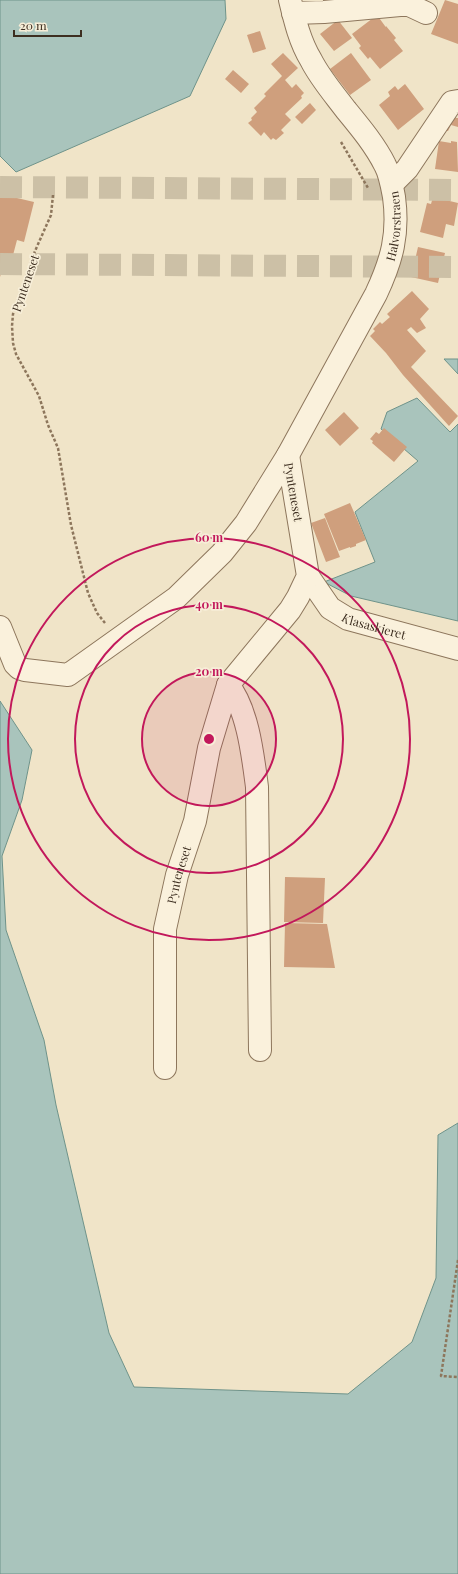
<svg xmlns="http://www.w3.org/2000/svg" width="458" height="1574" font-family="'Playfair Display',serif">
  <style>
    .water { fill: #a9c4bc; stroke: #6f938a }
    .building { fill: #cf9f7d }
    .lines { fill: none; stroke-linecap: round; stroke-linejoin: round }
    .highway-tunnel { stroke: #ccc0a6; stroke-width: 22; stroke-dasharray: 22 11; stroke-linecap: butt }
    .minor-casing { stroke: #8d765c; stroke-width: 24 }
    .path { stroke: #8d765c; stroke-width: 2.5; stroke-dasharray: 3 2; stroke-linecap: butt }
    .minor { stroke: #faf1dc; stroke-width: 22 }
    .ring { fill: none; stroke: #c2185b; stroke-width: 2 }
    .labels { text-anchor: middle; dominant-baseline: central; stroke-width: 3.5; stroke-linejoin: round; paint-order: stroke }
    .street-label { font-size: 12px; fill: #3d2e20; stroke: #f7eed8 }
    .centre { fill: #c2185b; stroke: #f7eed8; stroke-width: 2 }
    .ring-label { font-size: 12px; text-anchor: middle; font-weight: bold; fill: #c2185b; stroke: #f7eed8; stroke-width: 3.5; stroke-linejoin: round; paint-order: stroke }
  </style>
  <rect width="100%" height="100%" fill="#f0e4c8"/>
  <path class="water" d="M 0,0 L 225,0 L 226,19 L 190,96 L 16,172 L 0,156 Z
    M 444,359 L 458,359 L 458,374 Z
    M 417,398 L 450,432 L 458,424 L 458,621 L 351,596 L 324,582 L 375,562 L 355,512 L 418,461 L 381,429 L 387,412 Z
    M 0,701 L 32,750 L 22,800 L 2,856 L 6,930 L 44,1040 L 56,1105 L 109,1333 L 134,1387 L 348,1394 L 412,1342 L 436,1278 L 438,1135 L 458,1123 L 458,1574 L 0,1574 Z"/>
  <path class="building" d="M 445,0 L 458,4 L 458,44 L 431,34 Z
    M 377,15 L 385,26 L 385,27 L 386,26 L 396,38 L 394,40 L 403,51 L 380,69 L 370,57 L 368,59 L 359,48 L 361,46 L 352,34 Z
    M 338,20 L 352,38 L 334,51 L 320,34 Z
    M 260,31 L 266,49 L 253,53 L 247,35 Z
    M 283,53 L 298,68 L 285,80 L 292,88 L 296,84 L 304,93 L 301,96 L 302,98 L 285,114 L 291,120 L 281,130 L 284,133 L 276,140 L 273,138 L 271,140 L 264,132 L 261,136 L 248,123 L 252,120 L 251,118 L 257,112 L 254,108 L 266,96 L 264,94 L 282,76 L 271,64 Z
    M 351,53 L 371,80 L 350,95 L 330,69 Z
    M 233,70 L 249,84 L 241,93 L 225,79 Z
    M 405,84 L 424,109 L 398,130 L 379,105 L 390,96 L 388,92 L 395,86 L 398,90 Z
    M 310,103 L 316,110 L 302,124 L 295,117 Z
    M 446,117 L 458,118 L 458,127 L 451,125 L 448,131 L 438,130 Z
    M 439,141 L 451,143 L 451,141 L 457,142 L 458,172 L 435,169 Z
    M 0,194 L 34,202 L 24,242 L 17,240 L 12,259 L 6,257 L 0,277 Z
    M 433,197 L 458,203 L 454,226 L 446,224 L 443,238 L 420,232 L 427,203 L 431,204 Z
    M 418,247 L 445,253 L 438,283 L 411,277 L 414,267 L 410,266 L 411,259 L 415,260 Z
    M 412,291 L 429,309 L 420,319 L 426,328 L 417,333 L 411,327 L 407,330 L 426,351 L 411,367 L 458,416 L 449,426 L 403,375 L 386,353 L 370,336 L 375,331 L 373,329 L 380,322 L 382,324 L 390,317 L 387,314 Z
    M 344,412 L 359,428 L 340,446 L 325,430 Z
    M 384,428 L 407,447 L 394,462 L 372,443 L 373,441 L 370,439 L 376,432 L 379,434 Z
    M 350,503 L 366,540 L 356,544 L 356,546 L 350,548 L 350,547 L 339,551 L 324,514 Z
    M 325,518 L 340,557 L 326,562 L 311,523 Z
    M 285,877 L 325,878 L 323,923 L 284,922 Z
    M 285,923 L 327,924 L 335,968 L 284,967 Z"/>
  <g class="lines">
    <path class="highway-tunnel" d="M 0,187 L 458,190
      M 0,264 L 458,267"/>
    <g class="minor-casing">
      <g id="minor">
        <path d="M 293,13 L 324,12 L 400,5 L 409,5 L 426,13"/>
        <path d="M 392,184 L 407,169 L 452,102 L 458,101"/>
        <path id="s1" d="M 308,576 L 330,608 L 348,619 L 458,649"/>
        <path id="s2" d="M 0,627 L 15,664 L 19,668 L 25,670 L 68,675 L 176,598 L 222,553 L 246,523 L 288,455 L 376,294 C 392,260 399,234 394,197 C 392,186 390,174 385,165 C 375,145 360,127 346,110 C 334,94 320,78 311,60 C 300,42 295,21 290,0"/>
        <path d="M 228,685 C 248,709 253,757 257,787 L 260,1050"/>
        <path id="s3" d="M 165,1068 L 165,929 L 177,875 L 195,821 L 209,748 L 228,685 L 290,610 L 298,597 L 308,576 L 288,455"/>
      </g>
    </g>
    <path class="path" d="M 341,142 L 368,188
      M 53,195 L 51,215 L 35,251 L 13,314 L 12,326 L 13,343 L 16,354 L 39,396 L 48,425 L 58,448 L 71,525 L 88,593 L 97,613 L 105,623
      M 458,1260 L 441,1376 L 458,1377"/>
    <use href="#minor" class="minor"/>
  </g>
  <circle cx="209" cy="739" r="67" fill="#c2185b" fill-opacity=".12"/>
  <g class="ring">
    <circle cx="209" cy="739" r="67"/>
    <circle cx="209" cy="739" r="134"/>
    <circle cx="209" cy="739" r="201"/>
  </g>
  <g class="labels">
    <g class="street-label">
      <text stroke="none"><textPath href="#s2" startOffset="665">Halvorstraen</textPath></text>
      <text transform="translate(25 283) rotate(-71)">Pynteneset</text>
      <text transform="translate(294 492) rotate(80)">Pynteneset</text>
      <text stroke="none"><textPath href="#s1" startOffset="87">Klasaskjeret</textPath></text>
      <text stroke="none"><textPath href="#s3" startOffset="195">Pynteneset</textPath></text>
    </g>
  </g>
  <circle cx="209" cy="739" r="6" class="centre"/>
  <g class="ring-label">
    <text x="209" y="542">60 m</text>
    <text x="209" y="609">40 m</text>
    <text x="209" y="676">20 m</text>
  </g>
  <path d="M14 30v6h67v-6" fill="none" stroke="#3d2e20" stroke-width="2"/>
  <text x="20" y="30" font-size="12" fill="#3d2e20" stroke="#f7eed8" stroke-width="3" paint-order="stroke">20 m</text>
</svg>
